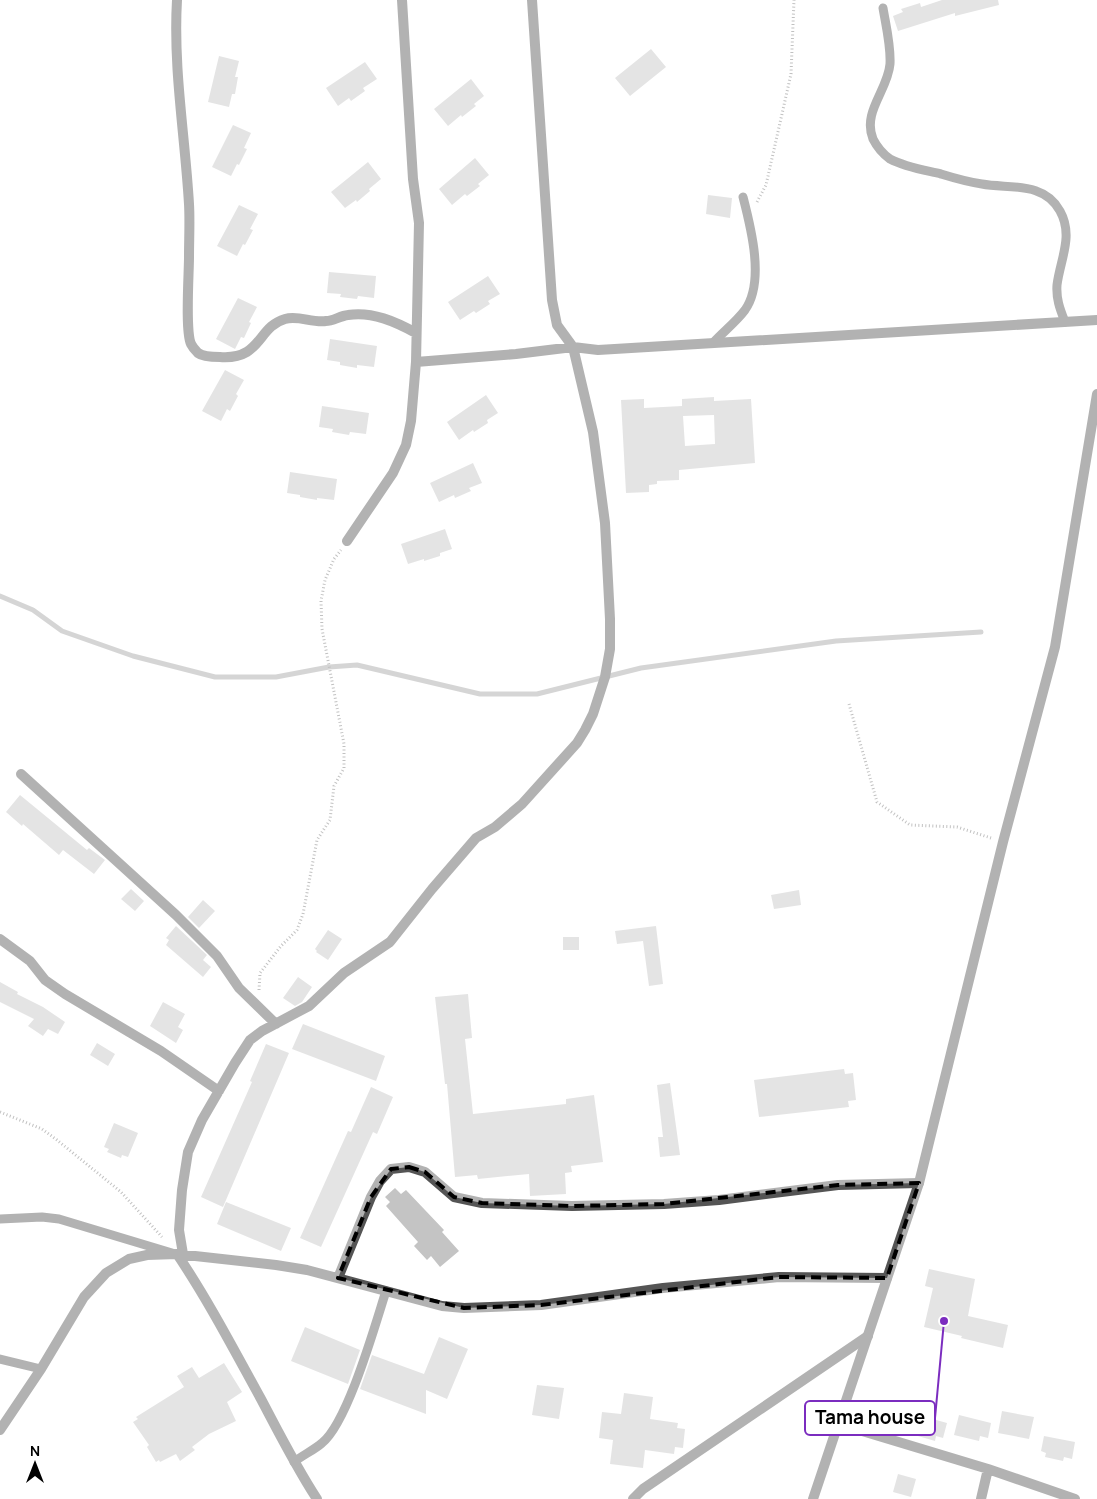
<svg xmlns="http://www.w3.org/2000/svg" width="1097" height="1499" font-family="Manrope,sans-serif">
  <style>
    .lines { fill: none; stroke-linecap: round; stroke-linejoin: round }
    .stream { stroke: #a3a3a3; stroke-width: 5 }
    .building { fill: #c4c4c4; fill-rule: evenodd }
    .path { stroke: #777; stroke-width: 3; stroke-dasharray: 1 2.5; stroke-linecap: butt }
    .service { stroke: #555; stroke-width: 9 }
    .minor { stroke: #555; stroke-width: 10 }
    .tertiary { stroke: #555; stroke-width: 10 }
    .marked { fill: none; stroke: #000; stroke-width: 4; stroke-dasharray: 10 6; stroke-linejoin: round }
    .leader { fill: none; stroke: #7b2cbf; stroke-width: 2 }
    .callout-dot { fill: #7b2cbf; stroke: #fff; stroke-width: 2 }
    .callout { fill: #fff; stroke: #7b2cbf; stroke-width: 2 }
    .callout-label { font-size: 19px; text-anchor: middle; font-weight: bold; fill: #000 }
  </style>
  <rect width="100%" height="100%" fill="#fff"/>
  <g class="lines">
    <path class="stream" d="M 0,596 L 33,610 L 62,631 L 133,656 L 215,677 L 276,677 L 329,667 L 357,665 L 480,694 L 537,694 L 641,668 L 836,641 L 981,632"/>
  </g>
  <path class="building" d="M 942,0 L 998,0 L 999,5 L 955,16 L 955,13 L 898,31 L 893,16 L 903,12 L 901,9 L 920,3 L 921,7 Z
    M 651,49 L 666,67 L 630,96 L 615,78 Z
    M 219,56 L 239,61 L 235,77 L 238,77 L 235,94 L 232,94 L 229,107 L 208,102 Z
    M 365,62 L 377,79 L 363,88 L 365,91 L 351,101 L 349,98 L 338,106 L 326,88 Z
    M 471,79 L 484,96 L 474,104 L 476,106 L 462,117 L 461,115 L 448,126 L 434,109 Z
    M 233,125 L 251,133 L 244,148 L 247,149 L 239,165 L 237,164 L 231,176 L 212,167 Z
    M 475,158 L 489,175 L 478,184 L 480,186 L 467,196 L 465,194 L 452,205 L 439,189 Z
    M 368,162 L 381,179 L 369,189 L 370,191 L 357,202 L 356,200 L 345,208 L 331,192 Z
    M 708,195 L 732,198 L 730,218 L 706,214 Z
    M 239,205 L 258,214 L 250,229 L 253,230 L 245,245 L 243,244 L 237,256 L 217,246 Z
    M 329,272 L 376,276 L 374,298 L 358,296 L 357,299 L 340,297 L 341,294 L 327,293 Z
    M 488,276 L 500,294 L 488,301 L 490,304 L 476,313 L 474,311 L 460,320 L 448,302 Z
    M 238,298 L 257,307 L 249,322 L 251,323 L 244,338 L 241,337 L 235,349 L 216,339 Z
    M 330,339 L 377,346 L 374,367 L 357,365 L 357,368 L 340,365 L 340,362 L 327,360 Z
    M 225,370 L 244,380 L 236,394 L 238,396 L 230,411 L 227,409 L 221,421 L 202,411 Z
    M 486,395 L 498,413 L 487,420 L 488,423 L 474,432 L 473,430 L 459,440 L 447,422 Z
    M 714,397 L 714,401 L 751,399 L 755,463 L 679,470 L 679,480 L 657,481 L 657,484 L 649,485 L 649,492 L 626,493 L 621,400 L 644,399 L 644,408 L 682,406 L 682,399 ZM 714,415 L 715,444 L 685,446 L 683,416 Z
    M 322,406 L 369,413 L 366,434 L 350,432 L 349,435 L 332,432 L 333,429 L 319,427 Z
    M 473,463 L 482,483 L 469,488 L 471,491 L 455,498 L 454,495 L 439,502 L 430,483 Z
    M 290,472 L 337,479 L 334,500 L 317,498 L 317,500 L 300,497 L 300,495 L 287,493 Z
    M 445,529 L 452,549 L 440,553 L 440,556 L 424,561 L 424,559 L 408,564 L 401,544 Z
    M 20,795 L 87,850 L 89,848 L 105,860 L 94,874 L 63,850 L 59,855 L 23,824 L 22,826 L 6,812 Z
    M 131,889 L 144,901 L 135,911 L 121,899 Z
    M 799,890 L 801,905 L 774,909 L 771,895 Z
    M 203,900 L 215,911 L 199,928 L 188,917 Z
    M 176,926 L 207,955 L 203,960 L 211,967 L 203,977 L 166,945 L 169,940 L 166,938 Z
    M 656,926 L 663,984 L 649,986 L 643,941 L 617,944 L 615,931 Z
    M 328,930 L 342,939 L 328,960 L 316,952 L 317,951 L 315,949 Z
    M 563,937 L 579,937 L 579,950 L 563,950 Z
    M 298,977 L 312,987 L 302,1002 L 295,1006 L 283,998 Z
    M 0,982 L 18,992 L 17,994 L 43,1007 L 65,1022 L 58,1034 L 48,1029 L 43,1036 L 28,1026 L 34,1019 L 0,1002 Z
    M 468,994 L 472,1038 L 465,1039 L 473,1114 L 566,1104 L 566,1099 L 594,1095 L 603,1162 L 571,1166 L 572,1172 L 565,1173 L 566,1194 L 530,1196 L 529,1174 L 478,1179 L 477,1175 L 455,1177 L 447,1084 L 445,1084 L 435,997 Z
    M 163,1002 L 185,1014 L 178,1027 L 183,1030 L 176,1043 L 150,1026 Z
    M 303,1024 L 385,1056 L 376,1081 L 292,1049 Z
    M 97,1043 L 115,1054 L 108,1066 L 90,1055 Z
    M 266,1044 L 289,1053 L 223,1207 L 201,1197 L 252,1082 L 250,1081 Z
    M 844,1069 L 845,1074 L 853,1073 L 856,1100 L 848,1101 L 849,1107 L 759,1117 L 754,1080 Z
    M 670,1083 L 680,1155 L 660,1157 L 658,1137 L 663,1137 L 657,1085 Z
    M 371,1087 L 393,1097 L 377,1134 L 373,1132 L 321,1247 L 300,1238 L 348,1131 L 351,1132 Z
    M 114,1123 L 138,1133 L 128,1157 L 122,1155 L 121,1158 L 107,1152 L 109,1149 L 104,1147 Z
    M 395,1188 L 401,1194 L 406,1190 L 444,1230 L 442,1232 L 459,1251 L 440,1267 L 431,1256 L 427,1260 L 414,1246 L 418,1242 L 386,1206 L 390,1202 L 385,1197 Z
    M 226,1202 L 291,1228 L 281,1251 L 217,1224 Z
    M 929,1269 L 975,1279 L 968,1316 L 1008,1325 L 1003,1348 L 961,1338 L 962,1336 L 924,1327 L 933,1288 L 925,1286 Z
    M 305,1327 L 360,1350 L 348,1384 L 291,1361 Z
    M 439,1337 L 468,1349 L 447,1399 L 426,1390 L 426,1414 L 360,1389 L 372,1355 L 424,1374 Z
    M 224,1363 L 242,1392 L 227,1402 L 236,1421 L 209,1434 L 192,1447 L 195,1450 L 180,1461 L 176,1454 L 160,1462 L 159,1460 L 156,1462 L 147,1447 L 149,1445 L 133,1422 L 138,1419 L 136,1417 L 184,1387 L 177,1376 L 192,1367 L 199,1378 Z
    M 537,1385 L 564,1388 L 559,1419 L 532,1415 Z
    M 624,1393 L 653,1397 L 650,1419 L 678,1423 L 677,1428 L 685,1429 L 683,1448 L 675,1447 L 674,1454 L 645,1450 L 643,1468 L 610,1464 L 613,1440 L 599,1438 L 602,1412 L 621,1414 Z
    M 1002,1411 L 1034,1417 L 1029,1439 L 998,1433 Z
    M 915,1414 L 947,1423 L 943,1438 L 936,1436 L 935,1441 L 918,1436 L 919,1433 L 909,1430 Z
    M 959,1415 L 991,1423 L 988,1438 L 980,1436 L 979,1441 L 954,1435 Z
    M 1044,1436 L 1075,1442 L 1072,1459 L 1064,1457 L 1063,1461 L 1045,1457 L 1046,1453 L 1041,1451 Z
    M 898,1474 L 916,1479 L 911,1497 L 893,1492 Z"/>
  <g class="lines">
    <path class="path" d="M 757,202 L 766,185 L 791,74 L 794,0
      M 849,704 L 877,802 L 910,825 L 957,827 L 991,838
      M 259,990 L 260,973 L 281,946 L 297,930 L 303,914 L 317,840 L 330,820 L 334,786 L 344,768 L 344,744 L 322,629 L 321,601 L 325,580 L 334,559 L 341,550
      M 0,1112 L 42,1129 L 57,1140 L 121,1192 L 162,1237"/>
    <path class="service" d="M 883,8 C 886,26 891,46 890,64 C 888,90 862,112 873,139 C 877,147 883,154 890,159 C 905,167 924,170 941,174 C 954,178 968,182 982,184 C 1009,189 1044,181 1060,211 C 1074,236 1060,260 1057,285 C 1056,299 1060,309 1065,322
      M 713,343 C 723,332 736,322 745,310 C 765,282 751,228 743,197
      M 0,1219 L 42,1217 L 59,1219 L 172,1253
      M 0,1359 L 41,1369
      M 294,1462 C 303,1455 314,1450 322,1443 C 348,1422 375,1325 386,1291"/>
    <path class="minor" d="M 177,0 C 173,68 185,136 189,204 C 190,221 189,239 189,257 C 189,274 185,331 191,344 C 192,346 196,351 198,353 C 203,357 213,357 220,357 C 262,360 257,327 285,319 C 298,315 312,323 326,321 C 333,321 340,316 348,315 C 372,311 396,322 416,333
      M 532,0 L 552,300 L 557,325 L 573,347 L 598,350 L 1097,320
      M 347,541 L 393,473 L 406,445 L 411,421 L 416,362 L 419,223 L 413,179 L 402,0
      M 21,774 L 176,915 L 217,956 L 239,988 L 276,1024
      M 0,939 L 30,961 L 45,980 L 65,994 L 161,1051 L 219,1091
      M 177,1254 C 208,1300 234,1350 261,1399 C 279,1433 296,1467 317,1499
      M 183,1254 L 179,1230 L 182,1190 L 188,1152 L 202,1120 L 235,1063 L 250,1040 L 262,1031 L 309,1006 L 344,973 L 390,942 L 432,889 L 476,838 L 495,827 L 522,804 L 577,743 L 585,730 L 593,714 L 605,677 L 610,649 L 610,619 L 605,523 L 593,432 L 573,347 L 516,354 L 416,362
      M 338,1278 L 371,1197 L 380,1181 L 391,1169 L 409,1167 L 425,1172 L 454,1197 L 482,1203 L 572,1206 L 664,1204 L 719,1200 L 838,1185 L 919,1183
      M 839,1424 L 988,1469 L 1075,1499
      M 0,1430 L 41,1369 L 84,1297 L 106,1273 L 129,1259 L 147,1255 L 177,1254 L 276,1265 L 307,1270 L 442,1306 L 464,1308 L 541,1305 L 663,1288 L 779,1277 L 887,1278
      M 633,1499 L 643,1489 L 868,1336
      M 981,1499 L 988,1469"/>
    <path class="tertiary" d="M 813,1499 L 919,1183 L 1003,842 L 1055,647 L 1097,394"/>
  </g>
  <path d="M0 0H1097V1499H0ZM 409,1167 L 425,1172 L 454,1197 L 482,1203 L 572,1206 L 664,1204 L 838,1185 L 919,1183 L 887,1278 L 779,1277 L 541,1305 L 464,1308 L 338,1278 L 371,1197 L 391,1169 Z" fill="#fff" fill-opacity=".55" fill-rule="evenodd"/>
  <path class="marked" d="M 409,1167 L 425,1172 L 454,1197 L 482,1203 L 572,1206 L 664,1204 L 838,1185 L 919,1183 L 887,1278 L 779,1277 L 541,1305 L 464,1308 L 338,1278 L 371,1197 L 391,1169 Z"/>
  <path class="leader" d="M944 1321L935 1418"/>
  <circle class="callout-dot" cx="944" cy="1321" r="5"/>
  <rect class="callout" x="805" y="1401" width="130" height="34" rx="5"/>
  <g class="callout-label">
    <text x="870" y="1424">Tama house</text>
  </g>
  <g transform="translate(35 1464)" stroke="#ffffff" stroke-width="4" paint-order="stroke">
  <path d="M0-4L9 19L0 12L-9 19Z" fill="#000000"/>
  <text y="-8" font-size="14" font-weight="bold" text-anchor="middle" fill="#000000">N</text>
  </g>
</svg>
